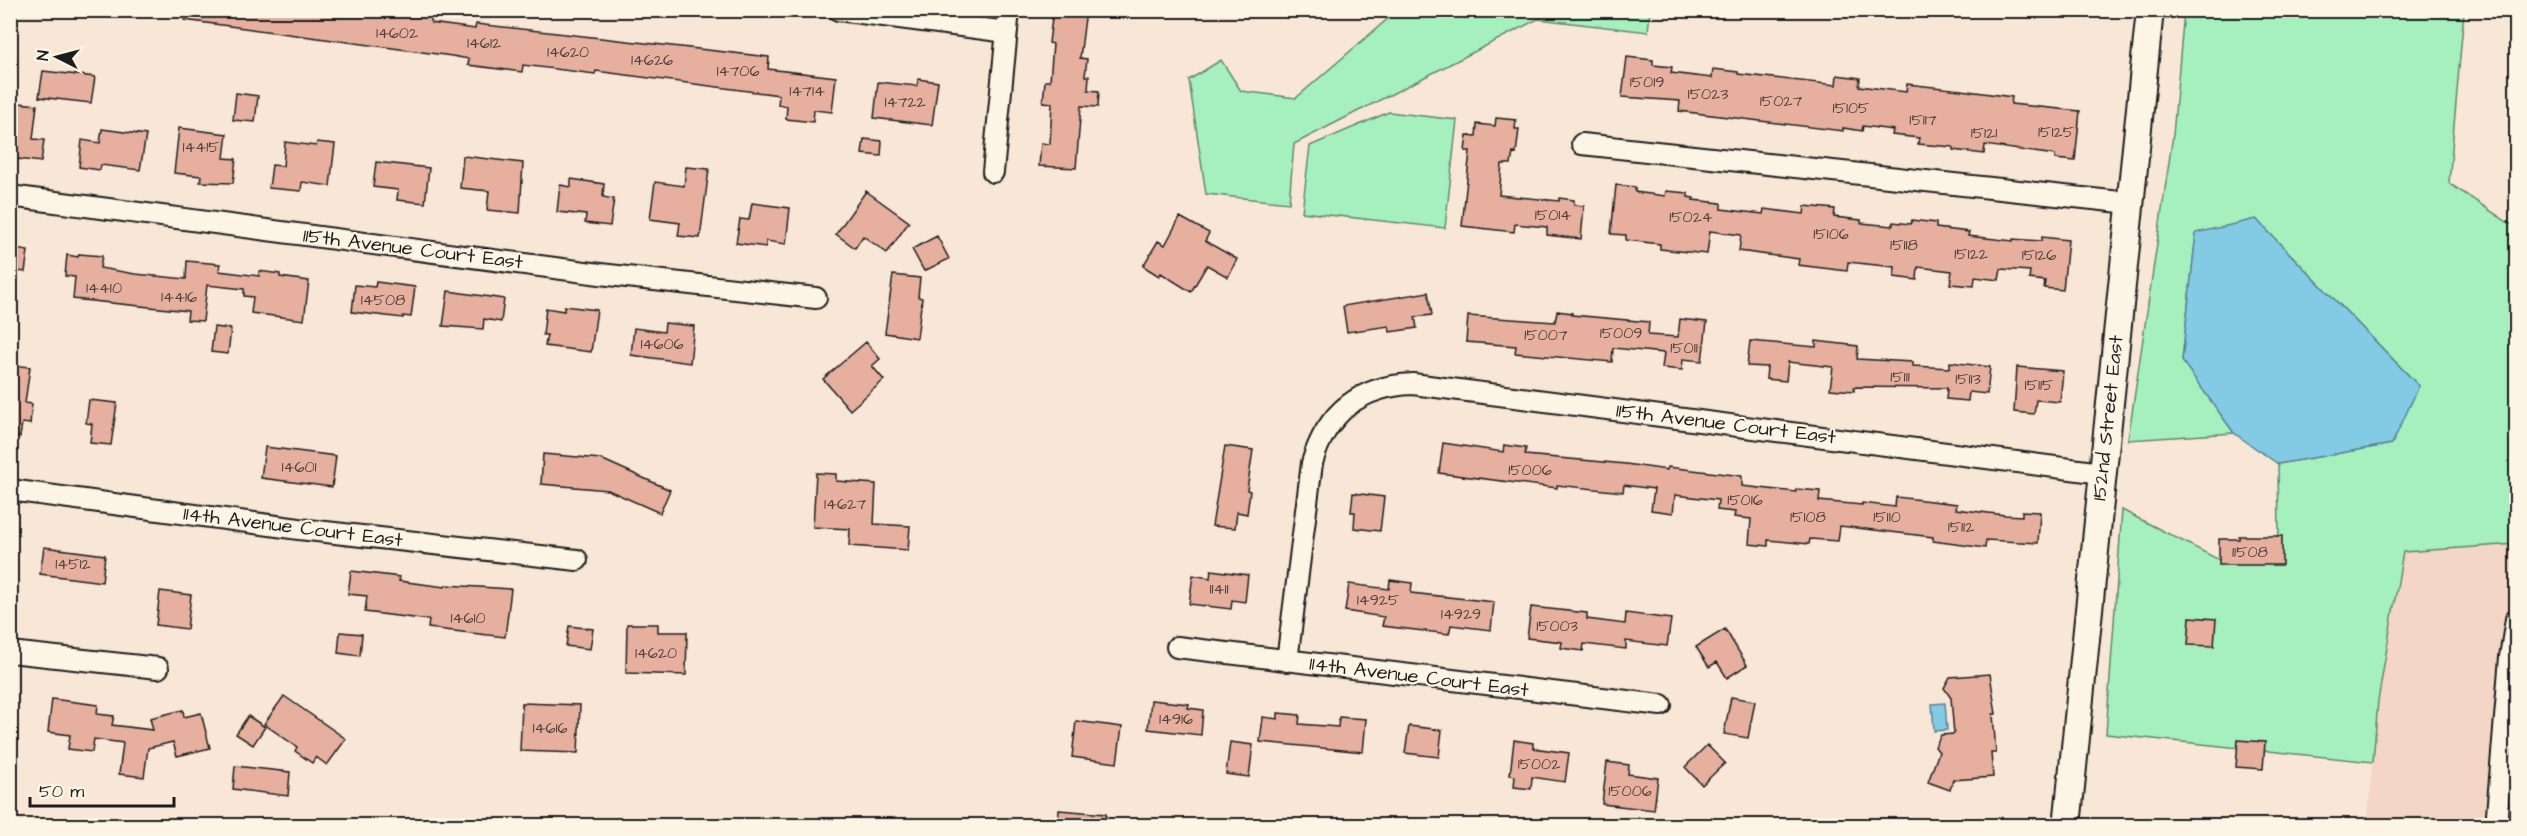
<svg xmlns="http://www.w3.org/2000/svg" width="2527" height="836" font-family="'Architects Daughter',sans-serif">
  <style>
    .built { fill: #f3d6c6 }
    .green { fill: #a6f0be; stroke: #61866d; stroke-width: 1.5 }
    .water { fill: #83cae4; stroke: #5a8494; stroke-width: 1.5 }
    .building { fill: #e7af9e; stroke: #1c1c1c; stroke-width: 1.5 }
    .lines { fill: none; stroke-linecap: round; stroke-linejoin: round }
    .minor-casing { stroke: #1c1c1c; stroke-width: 24 }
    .major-casing { stroke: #1c1c1c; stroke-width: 30 }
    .minor { stroke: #fcf5e5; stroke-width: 20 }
    .major { stroke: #fcf5e5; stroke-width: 26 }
    .labels { text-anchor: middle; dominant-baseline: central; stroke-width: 4.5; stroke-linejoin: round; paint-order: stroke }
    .number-label { font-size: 16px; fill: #4f413c }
    .street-label { font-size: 20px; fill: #1c1c1c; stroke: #fcf5e5 }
  </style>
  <rect width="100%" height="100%" fill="#f8e7d7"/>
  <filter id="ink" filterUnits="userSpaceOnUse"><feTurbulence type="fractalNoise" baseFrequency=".0167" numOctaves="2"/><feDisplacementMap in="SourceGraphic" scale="12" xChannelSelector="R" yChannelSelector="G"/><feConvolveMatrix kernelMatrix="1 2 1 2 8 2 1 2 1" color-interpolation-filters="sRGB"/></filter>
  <g filter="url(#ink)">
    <path class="built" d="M 2516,509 L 2516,825 L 2367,826 L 2378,701 L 2403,552 Z"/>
    <path class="green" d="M 1398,10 L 1650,11 L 1648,32 L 1538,19 L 1294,144 L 1289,203 L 1206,194 L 1189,80 L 1221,60 L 1241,91 L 1296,98 Z
      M 2184,11 L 2464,11 L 2449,183 L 2516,228 L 2516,544 L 2403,552 L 2378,701 L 2373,762 L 2106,734 L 2122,510 L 2227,564 L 2279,535 L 2278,464 L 2391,444 L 2419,386 L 2256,219 L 2196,233 L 2182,360 L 2234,433 L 2128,440 L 2173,135 Z
      M 1389,112 L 1457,120 L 1445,228 L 1302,212 L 1310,146 Z"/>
    <path class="water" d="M 2256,219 L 2419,386 L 2392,444 L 2278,464 L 2234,433 L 2182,361 L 2196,233 Z
      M 1945,703 L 1947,730 L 1934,731 L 1932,704 Z"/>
    <path class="building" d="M 184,10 L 363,10 L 409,16 L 409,10 L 432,10 L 431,23 L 475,29 L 476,24 L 769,57 L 768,69 L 836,77 L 832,112 L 814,110 L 813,122 L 786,119 L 787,106 L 778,105 L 779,95 L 596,71 L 595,74 L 523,65 L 522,72 L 468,65 L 469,59 L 452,56 L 184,20 Z
      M 1053,10 L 1086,10 L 1080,58 L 1087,59 L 1085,76 L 1089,76 L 1088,90 L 1099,91 L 1098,107 L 1081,106 L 1076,168 L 1039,166 L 1041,143 L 1050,144 L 1052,103 L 1043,102 L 1045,81 L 1050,81 L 1053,44 L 1049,43 Z
      M 1627,57 L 1653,60 L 1653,65 L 1672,67 L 1671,73 L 1712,78 L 1713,69 L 1738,72 L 1738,74 L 1836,85 L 1837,75 L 1860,78 L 1859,86 L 1906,92 L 1907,84 L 1961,90 L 2012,97 L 2011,104 L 2080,111 L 2075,161 L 2055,159 L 2055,155 L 1985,145 L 1984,154 L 1953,150 L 1953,147 L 1918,144 L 1919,138 L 1892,135 L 1893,130 L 1863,126 L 1862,131 L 1843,128 L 1843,131 L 1679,111 L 1680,101 L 1622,97 Z
      M 43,71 L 95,77 L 91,103 L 39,97 Z
      M 918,79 L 938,82 L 932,125 L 874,118 L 878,82 L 917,86 Z
      M 236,93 L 258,96 L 255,122 L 233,120 Z
      M 10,102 L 37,105 L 33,139 L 44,140 L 41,162 L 10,158 Z
      M 1496,118 L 1516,120 L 1515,129 L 1519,129 L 1516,154 L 1513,153 L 1511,164 L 1502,164 L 1499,195 L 1559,201 L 1559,198 L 1574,200 L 1574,205 L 1584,206 L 1581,239 L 1547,235 L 1547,227 L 1515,224 L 1514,232 L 1462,226 L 1470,151 L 1465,151 L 1467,135 L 1476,136 L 1477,124 L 1495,126 Z
      M 179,128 L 227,134 L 224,158 L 236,159 L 233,183 L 200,182 L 201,176 L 174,173 Z
      M 102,129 L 146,135 L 140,170 L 101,165 L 100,170 L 79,167 L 82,140 L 100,143 Z
      M 864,139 L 882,141 L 881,156 L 862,154 Z
      M 285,142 L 316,146 L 317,142 L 335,144 L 330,186 L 302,182 L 301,191 L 269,188 L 272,165 L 283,166 Z
      M 463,156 L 523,163 L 520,213 L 487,210 L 489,191 L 460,188 Z
      M 376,162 L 429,168 L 425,203 L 397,200 L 398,190 L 373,187 Z
      M 686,167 L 709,169 L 700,238 L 678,236 L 680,223 L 650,219 L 655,182 L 684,186 Z
      M 571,179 L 604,184 L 603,197 L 614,199 L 610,226 L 585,223 L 586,215 L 557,212 L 560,185 L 571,187 Z
      M 1616,185 L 1635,187 L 1635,192 L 1665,196 L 1666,191 L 1688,193 L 1688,197 L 1694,198 L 1693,200 L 1721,203 L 1721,209 L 1763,214 L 1764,209 L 1804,214 L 1805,206 L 1835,209 L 1834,217 L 1861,220 L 1861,223 L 1893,226 L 1893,222 L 1911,224 L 1912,220 L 1936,223 L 1936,228 L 1969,232 L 1968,236 L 2013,241 L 2013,239 L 2041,241 L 2042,237 L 2068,240 L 2063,290 L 2044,288 L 2045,281 L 2029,279 L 2030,271 L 2001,269 L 1999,280 L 1975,277 L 1974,286 L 1950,284 L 1952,271 L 1918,267 L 1917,280 L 1894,277 L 1895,267 L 1848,262 L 1847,271 L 1798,265 L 1799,259 L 1739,251 L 1741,235 L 1710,231 L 1707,254 L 1660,249 L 1660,244 L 1626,240 L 1626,235 L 1611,234 Z
      M 866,191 L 909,222 L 887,253 L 863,236 L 855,248 L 836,234 Z
      M 752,203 L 790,208 L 786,244 L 766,241 L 766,247 L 736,243 L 740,219 L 749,220 Z
      M 1180,217 L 1209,233 L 1205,241 L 1237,259 L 1228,277 L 1207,265 L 1191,292 L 1161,273 L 1159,276 L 1143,266 L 1158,241 L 1165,245 Z
      M 937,236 L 949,259 L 924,271 L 912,249 Z
      M 10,248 L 28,251 L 25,272 L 10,270 Z
      M 79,254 L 102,256 L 100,268 L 135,274 L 186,279 L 187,261 L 220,264 L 219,271 L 259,276 L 259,271 L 280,274 L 280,277 L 309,281 L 304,320 L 251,313 L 253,297 L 244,296 L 244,289 L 207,285 L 203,321 L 187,320 L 188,311 L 73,299 L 75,277 L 65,276 L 67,255 L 78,257 Z
      M 893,275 L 920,278 L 918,297 L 922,298 L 917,338 L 885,333 Z
      M 376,282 L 415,287 L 411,317 L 403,316 L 403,318 L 352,312 L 355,285 L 375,287 Z
      M 448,291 L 504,299 L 501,322 L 484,319 L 483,329 L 443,326 Z
      M 1428,292 L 1432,315 L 1415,317 L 1417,328 L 1390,332 L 1389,326 L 1347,332 L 1343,306 Z
      M 564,306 L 597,310 L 591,352 L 545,346 L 547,335 L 543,335 L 546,308 L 564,311 Z
      M 1557,311 L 1572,313 L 1572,315 L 1649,322 L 1648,335 L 1678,337 L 1680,319 L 1707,322 L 1702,361 L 1683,359 L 1682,370 L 1662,368 L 1664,353 L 1613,348 L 1612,362 L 1515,353 L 1516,346 L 1466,342 L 1468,316 L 1555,322 Z
      M 665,323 L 694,326 L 690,363 L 631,355 L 634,328 L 664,332 Z
      M 214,327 L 231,329 L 228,354 L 211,352 Z
      M 1750,341 L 1816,347 L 1816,341 L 1858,346 L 1857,359 L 1913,362 L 1913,366 L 1950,368 L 1950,362 L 1990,367 L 1987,394 L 1969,392 L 1968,401 L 1946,399 L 1947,388 L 1854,387 L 1854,391 L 1830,389 L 1833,367 L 1788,362 L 1786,381 L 1766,379 L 1767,367 L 1747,366 Z
      M 866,342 L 880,359 L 872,366 L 884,380 L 850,410 L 823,379 Z
      M 10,365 L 30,367 L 25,403 L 32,404 L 30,424 L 22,423 L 20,437 L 10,436 Z
      M 2017,367 L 2063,371 L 2060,402 L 2036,400 L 2034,414 L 2014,412 Z
      M 89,400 L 117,403 L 111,445 L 90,443 L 92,424 L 86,423 Z
      M 1443,443 L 1503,452 L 1504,445 L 1526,448 L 1525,455 L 1626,464 L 1667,470 L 1668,467 L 1742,476 L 1742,486 L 1796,492 L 1796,489 L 1820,491 L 1819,501 L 1862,505 L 1862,503 L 1895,507 L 1896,497 L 1957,504 L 1956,509 L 2005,515 L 2022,516 L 2022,511 L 2040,512 L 2038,543 L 1986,540 L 1985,548 L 1933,541 L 1933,537 L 1840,526 L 1838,541 L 1810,539 L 1809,544 L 1768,540 L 1768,546 L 1749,544 L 1751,519 L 1734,517 L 1735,512 L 1717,510 L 1718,500 L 1675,495 L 1673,513 L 1651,510 L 1654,489 L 1624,485 L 1623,492 L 1557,485 L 1557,488 L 1439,473 Z
      M 1225,446 L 1253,450 L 1247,490 L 1250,491 L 1247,514 L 1237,512 L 1235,528 L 1212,526 Z
      M 265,447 L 336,456 L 332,487 L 261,478 Z
      M 543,454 L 601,459 L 670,490 L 660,513 L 608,490 L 541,484 Z
      M 816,473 L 836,474 L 836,481 L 876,484 L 874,524 L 910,526 L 908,550 L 849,546 L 850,529 L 813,527 Z
      M 1353,493 L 1384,497 L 1380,531 L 1354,528 L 1355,512 L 1351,512 Z
      M 2239,536 L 2282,536 L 2282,565 L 2219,565 L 2219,539 L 2239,539 Z
      M 44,547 L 105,555 L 102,582 L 40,574 Z
      M 1211,570 L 1248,575 L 1245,602 L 1232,600 L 1231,609 L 1189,604 L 1193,575 L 1210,578 Z
      M 351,571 L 400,577 L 399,581 L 445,587 L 446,585 L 511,589 L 505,637 L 428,628 L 429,620 L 365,612 L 367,596 L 348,594 Z
      M 1390,580 L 1412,583 L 1411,593 L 1494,602 L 1491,630 L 1451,625 L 1449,634 L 1382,626 L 1384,617 L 1345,611 L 1349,584 L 1389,589 Z
      M 160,591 L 191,595 L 187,629 L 156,625 Z
      M 1531,607 L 1587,613 L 1587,619 L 1625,624 L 1626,613 L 1671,619 L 1667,646 L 1626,641 L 1626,649 L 1584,644 L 1583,651 L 1561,648 L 1562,642 L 1527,638 Z
      M 2190,617 L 2216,619 L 2214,646 L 2188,645 Z
      M 627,624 L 658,624 L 658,632 L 687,632 L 686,675 L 626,673 Z
      M 569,626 L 593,629 L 590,649 L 566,646 Z
      M 1725,629 L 1747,665 L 1727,678 L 1717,662 L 1709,667 L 1696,647 Z
      M 340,632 L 362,634 L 360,656 L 338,653 Z
      M 1990,674 L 1996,714 L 1993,714 L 1996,753 L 1991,753 L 1993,777 L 1953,780 L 1950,790 L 1928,782 L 1939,752 L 1935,747 L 1941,735 L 1954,734 L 1951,698 L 1944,688 L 1950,677 Z
      M 284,696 L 346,739 L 327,765 L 316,757 L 312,763 L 295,751 L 297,747 L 264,724 Z
      M 1731,697 L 1755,701 L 1748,738 L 1724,734 Z
      M 52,699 L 98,705 L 97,714 L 114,716 L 112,725 L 153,730 L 150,718 L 183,710 L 184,717 L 201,713 L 210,748 L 177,756 L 173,742 L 148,748 L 144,777 L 119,774 L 123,743 L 94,739 L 92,752 L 68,749 L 70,735 L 48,732 Z
      M 1151,700 L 1189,704 L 1188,708 L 1203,710 L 1201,735 L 1148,729 Z
      M 522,703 L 580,705 L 578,753 L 520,751 Z
      M 1278,713 L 1300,715 L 1299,724 L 1338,727 L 1339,717 L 1366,719 L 1363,752 L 1260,742 L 1263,717 L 1278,719 Z
      M 248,716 L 265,727 L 253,745 L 236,734 Z
      M 1076,721 L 1122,727 L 1117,763 L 1072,757 Z
      M 1409,726 L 1442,730 L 1439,757 L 1405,753 Z
      M 1514,740 L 1533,743 L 1533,748 L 1569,753 L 1565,782 L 1532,777 L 1531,789 L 1514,787 L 1515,776 L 1510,775 Z
      M 2238,740 L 2265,742 L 2263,769 L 2236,767 Z
      M 1230,742 L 1253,745 L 1249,777 L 1226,774 Z
      M 1707,745 L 1725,763 L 1702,785 L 1685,767 Z
      M 1607,762 L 1629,765 L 1628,774 L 1658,778 L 1654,810 L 1602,804 Z
      M 235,766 L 290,772 L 288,796 L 233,789 Z
      M 1059,810 L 1106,814 L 1105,825 L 1058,825 Z"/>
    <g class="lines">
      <g class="minor-casing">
        <path id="minor" d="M 838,10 L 1007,32
          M 1582,144 L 2130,203
          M 993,172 L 1009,10
          M 10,196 L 600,274 L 816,298
          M 10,490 L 299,529 L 577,560
          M 1177,647 L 1661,705
          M 10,652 L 158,668
          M 1287,661 L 1312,463 C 1327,412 1360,386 1413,384 L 2102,473
          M 2496,826 L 2510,657 L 2516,619"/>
      </g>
      <g class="major-casing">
        <path id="major" d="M 2067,826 L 2150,10"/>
      </g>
      <use href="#minor" class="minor"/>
      <use href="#major" class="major"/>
    </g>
  </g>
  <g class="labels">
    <g class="number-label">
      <text x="397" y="33">14602</text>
      <text x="484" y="43">14612</text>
      <text x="568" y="52">14620</text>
      <text x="652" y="60">14626</text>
      <text x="738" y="71">14706</text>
      <text x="1647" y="82">15019</text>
      <text x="807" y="91">14714</text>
      <text x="1708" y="94">15023</text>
      <text x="1781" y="101">15027</text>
      <text x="905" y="102">14722</text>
      <text x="1851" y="108">15105</text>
      <text x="1923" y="120">15117</text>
      <text x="2056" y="132">15125</text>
      <text x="1984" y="133">15121</text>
      <text x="201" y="147">14415</text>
      <text x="1553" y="215">15014</text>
      <text x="1691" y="217">15024</text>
      <text x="1831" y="234">15106</text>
      <text x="1904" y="245">15118</text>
      <text x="1971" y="254">15122</text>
      <text x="2039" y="255">15126</text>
      <text x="104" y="288">14410</text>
      <text x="179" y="297">14416</text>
      <text x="383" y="300">14508</text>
      <text x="1621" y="333">15009</text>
      <text x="1546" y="335">15007</text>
      <text x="662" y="344">14606</text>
      <text x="1684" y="348">15011</text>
      <text x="1900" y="377">15111</text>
      <text x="1968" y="379">15113</text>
      <text x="2039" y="385">15115</text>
      <text x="299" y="467">14601</text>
      <text x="1530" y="470">15006</text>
      <text x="1745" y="500">15016</text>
      <text x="845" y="504">14627</text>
      <text x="1808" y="517">15108</text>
      <text x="1887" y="517">15110</text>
      <text x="1961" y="527">15112</text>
      <text x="2250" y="552">11508</text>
      <text x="73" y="564">14512</text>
      <text x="1219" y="589">11411</text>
      <text x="1378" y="600">14925</text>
      <text x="1461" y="614">14929</text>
      <text x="468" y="618">14610</text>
      <text x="1557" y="626">15003</text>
      <text x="656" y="653">14620</text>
      <text x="1176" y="719">14916</text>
      <text x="550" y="728">14616</text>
      <text x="1539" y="764">15002</text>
      <text x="1630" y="791">15006</text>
    </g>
    <g class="street-label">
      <text transform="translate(413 249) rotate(7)">115th Avenue Court East</text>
      <text transform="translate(2108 418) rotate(-84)">152nd Street East</text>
      <text transform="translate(1726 424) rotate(7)">115th Avenue Court East</text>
      <text transform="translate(293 527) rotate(7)">114th Avenue Court East</text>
      <text transform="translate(1419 677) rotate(7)">114th Avenue Court East</text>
    </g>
  </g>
  <rect width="2527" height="836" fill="none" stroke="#fcf5e5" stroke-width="36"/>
  <rect x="18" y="18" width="2491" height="800" fill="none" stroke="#1c1c1c" stroke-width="2" filter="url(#ink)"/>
  <g transform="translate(57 57) rotate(276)" stroke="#fcf5e5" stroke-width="4.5" paint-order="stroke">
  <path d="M0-4.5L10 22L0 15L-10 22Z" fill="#1c1c1c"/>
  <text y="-9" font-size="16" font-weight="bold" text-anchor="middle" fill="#1c1c1c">N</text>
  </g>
  <path d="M30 797v9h144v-9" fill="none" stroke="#1c1c1c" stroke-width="3"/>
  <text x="39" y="797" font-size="18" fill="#1c1c1c" stroke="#fcf5e5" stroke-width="4.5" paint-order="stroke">50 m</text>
</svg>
